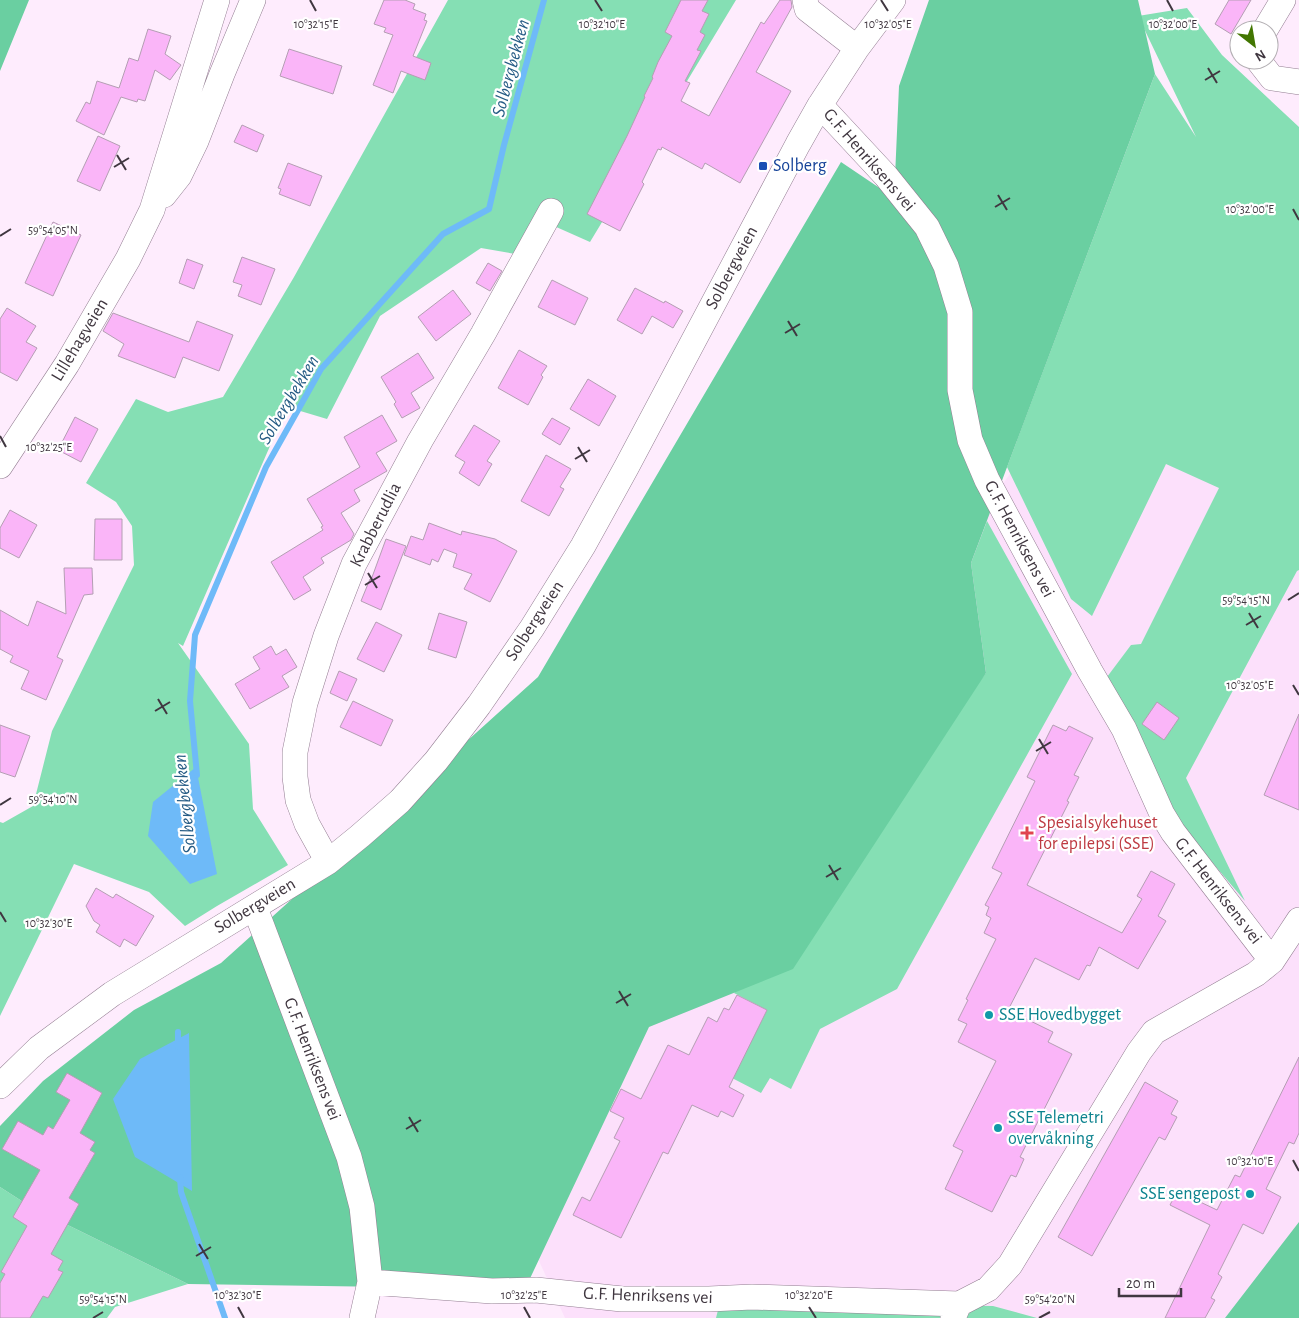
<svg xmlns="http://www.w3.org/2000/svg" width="1299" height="1318" font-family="'Alegreya Sans',sans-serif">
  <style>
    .built { fill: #fce0fb }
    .green { fill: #85dfb4 }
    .forest { fill: #6acfa1 }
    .water { fill: #6ebaf8 }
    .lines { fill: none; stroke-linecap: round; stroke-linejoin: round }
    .stream { stroke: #6ebaf8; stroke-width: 6 }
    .building { fill: #fab5f8; stroke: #b49eb3 }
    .minor-casing { stroke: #937e92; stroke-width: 26 }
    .minor { stroke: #fff; stroke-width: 25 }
    .ticks { fill: none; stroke: #403740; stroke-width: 2 }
    .transit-dot { fill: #1a4fb4; stroke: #fff; stroke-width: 2 }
    .health-dot { fill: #e0444e; stroke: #fff; stroke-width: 2 }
    .culture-dot { fill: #0f9aa8; stroke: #fff; stroke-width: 2 }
    .labels { text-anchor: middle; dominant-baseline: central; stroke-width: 4.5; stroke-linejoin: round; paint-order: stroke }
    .street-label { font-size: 18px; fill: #403740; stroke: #fff }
    .transit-label { font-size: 18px; fill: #164399; stroke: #fff; text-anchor: start }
    .health-label { font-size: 18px; fill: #be3a42; stroke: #fff; text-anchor: start }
    .culture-label { font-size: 18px; fill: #0d838f; stroke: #fff; text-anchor: start }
    .water-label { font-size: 19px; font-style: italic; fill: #265c85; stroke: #fff }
    .ticks-label { font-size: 12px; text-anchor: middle; fill: #403740; stroke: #fff; stroke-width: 4.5; stroke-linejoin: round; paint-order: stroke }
  </style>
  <rect width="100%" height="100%" fill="#feecfd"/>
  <path class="built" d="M 1078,378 L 1299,480 L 1299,1298 L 1291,1318 L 565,1318 L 505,1186 Z"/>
  <path class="green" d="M 448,0 L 736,0 L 590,242 L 545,222 L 521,255 L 481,248 L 380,316 L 327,419 L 287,407 L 183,646 L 178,643 L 249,744 L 253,809 L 288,865 L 217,906 L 185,926 L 149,892 L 74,864 L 0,1016 L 0,822 L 3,823 L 33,806 L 52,731 L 134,565 L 132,526 L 116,502 L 86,483 L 136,399 L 168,412 L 223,397 L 294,277 Z
    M 1187,8 L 1222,55 L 1299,127 L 1299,570 L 1297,571 L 1186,778 L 1245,901 L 1182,827 L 1107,677 L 1131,645 L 1141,644 L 1219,488 L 1166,464 L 1092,616 L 1071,599 L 1007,467 L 1155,74 L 1196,137 L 1138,16 Z
    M 987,521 L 1072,674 L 897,989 L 820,1029 L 791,1089 L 770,1078 L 761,1093 L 732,1078 L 767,1010 L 734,993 L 986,673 L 971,563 Z
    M 0,1187 L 31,1207 L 188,1284 L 115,1307 L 107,1318 L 0,1318 Z
    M 720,1302 L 993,1306 L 1037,1318 L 716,1318 Z"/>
  <path class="forest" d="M 0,0 L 29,0 L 0,71 Z
    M 929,0 L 1138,0 L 1155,74 L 971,563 L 986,673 L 793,969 L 649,1027 L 525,1289 L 188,1284 L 31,1207 L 0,1187 L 0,1126 L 43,1081 L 134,1010 L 221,963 L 538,677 L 841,162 L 884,191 L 895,177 L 899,86 Z
    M 1299,1222 L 1299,1318 L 1225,1318 Z"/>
  <path class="water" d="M 196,767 L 217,874 L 190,884 L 148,836 L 153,802 Z
    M 189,1033 L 192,1191 L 135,1157 L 113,1099 L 140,1059 Z"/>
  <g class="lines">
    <path class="stream" d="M 197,775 L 190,701 L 195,635 L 266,467 L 321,369 L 443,234 L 489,209 L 504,145 L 544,0
      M 178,1032 L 178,1047
      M 180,1177 L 181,1192 L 225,1318"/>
  </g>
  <path class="building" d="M 384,0 L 405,0 L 415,4 L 413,9 L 426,14 L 424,20 L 427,21 L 413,56 L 431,63 L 425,80 L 401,71 L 393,93 L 373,85 L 393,35 L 384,32 L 386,28 L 374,24 Z
    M 681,0 L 708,0 L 702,11 L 709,14 L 700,32 L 705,35 L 697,50 L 701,51 L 685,81 L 690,83 L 681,101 L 709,116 L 761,22 L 764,24 L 780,0 L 791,0 L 792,7 L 756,72 L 791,91 L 740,183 L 705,163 L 702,169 L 662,147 L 661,150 L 658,149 L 642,182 L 644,184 L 620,231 L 587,214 L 627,136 L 645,97 L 644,96 L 653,78 L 652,77 L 658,62 L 672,36 L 665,32 Z
    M 1229,0 L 1251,0 L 1231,34 L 1215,24 Z
    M 148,29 L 171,36 L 165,54 L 181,65 L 170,80 L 155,70 L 145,101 L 138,99 L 137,102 L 121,97 L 104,135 L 76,121 L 86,102 L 90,104 L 97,81 L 119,88 L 129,58 L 138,61 Z
    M 289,49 L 342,66 L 333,94 L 280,76 Z
    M 242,125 L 264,135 L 257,152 L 234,142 Z
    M 98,136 L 120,146 L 100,191 L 77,181 Z
    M 288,163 L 322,176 L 310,206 L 279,194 L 281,189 L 278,188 Z
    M 53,222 L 81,235 L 53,296 L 25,283 Z
    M 242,257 L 275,269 L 261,305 L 238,296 L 242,285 L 233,282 Z
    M 187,259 L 203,265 L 194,289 L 179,283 Z
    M 488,263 L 502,271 L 490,291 L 476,283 Z
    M 552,280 L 588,298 L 575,325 L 538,307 Z
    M 635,288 L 664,303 L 665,301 L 683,311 L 673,328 L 652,316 L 642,334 L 617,320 Z
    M 453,290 L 471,314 L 436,341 L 418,317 Z
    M 7,308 L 36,326 L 26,342 L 37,348 L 17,381 L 0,372 L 0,319 Z
    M 113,313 L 189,342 L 197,321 L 233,335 L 219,371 L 183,357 L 175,378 L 118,356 L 124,344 L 103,331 Z
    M 519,350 L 547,366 L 541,375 L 543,377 L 528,405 L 498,388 Z
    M 418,353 L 434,378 L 411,393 L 420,408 L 402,418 L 394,404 L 396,402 L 381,377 Z
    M 588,379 L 616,396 L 599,426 L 570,409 Z
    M 382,415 L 397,441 L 376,453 L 387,471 L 354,490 L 360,501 L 341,513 L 354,534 L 351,540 L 321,558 L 324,563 L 303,577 L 311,590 L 294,600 L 271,562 L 323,530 L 321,527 L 323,526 L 307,499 L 360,467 L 344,437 Z
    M 75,417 L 98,429 L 81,462 L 58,450 Z
    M 552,418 L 570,428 L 560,445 L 542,434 Z
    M 474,425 L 500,441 L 487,461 L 492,464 L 479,486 L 459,473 L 465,462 L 455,456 Z
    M 546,455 L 571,469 L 560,487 L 564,489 L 549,516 L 521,501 Z
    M 10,510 L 37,525 L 19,558 L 0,548 L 0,528 Z
    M 95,519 L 122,519 L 122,560 L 94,560 Z
    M 429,523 L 461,535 L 462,531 L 495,539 L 517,551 L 490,602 L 464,589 L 472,574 L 453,567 L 457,554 L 444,549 L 438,562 L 432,559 L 430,565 L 404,555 L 411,536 L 423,540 Z
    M 386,539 L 406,546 L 381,610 L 361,601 L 370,579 L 371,580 Z
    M 64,568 L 92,568 L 93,594 L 84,595 L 57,657 L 63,660 L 46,700 L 21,689 L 29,671 L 10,662 L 13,656 L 0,649 L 0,610 L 28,626 L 37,601 L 66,614 Z
    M 439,613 L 467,622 L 456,658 L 428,649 Z
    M 376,622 L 402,635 L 384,672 L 357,659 Z
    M 271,646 L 276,655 L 286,649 L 297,667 L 282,676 L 289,687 L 250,709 L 235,684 L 260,669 L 253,657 Z
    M 339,671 L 357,679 L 347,701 L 330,693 Z
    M 353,701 L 393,720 L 381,746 L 340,727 Z
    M 1157,702 L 1179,718 L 1164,740 L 1142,724 Z
    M 1299,714 L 1299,810 L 1264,795 Z
    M 0,725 L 30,736 L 15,777 L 0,772 Z
    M 1053,725 L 1066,731 L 1069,726 L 1093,738 L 1074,775 L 1079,777 L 1067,801 L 1069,802 L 1027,885 L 1122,933 L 1142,899 L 1137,896 L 1151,871 L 1175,884 L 1158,916 L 1166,921 L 1138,969 L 1099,947 L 1090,966 L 1087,965 L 1079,980 L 1035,958 L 1008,1010 L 1053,1032 L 1048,1042 L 1072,1054 L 1020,1157 L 1024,1159 L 1016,1177 L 1011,1175 L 992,1212 L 945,1189 L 963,1151 L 953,1146 L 996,1061 L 958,1042 L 967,1024 L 958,1020 L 968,1000 L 966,999 L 996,939 L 984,933 L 991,918 L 986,915 L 989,907 L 985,905 L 1002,873 L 992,868 L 1035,781 L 1027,777 Z
    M 96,888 L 113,898 L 116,894 L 154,916 L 136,946 L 124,939 L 120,947 L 96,932 L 100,925 L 94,921 L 86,906 Z
    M 737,995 L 767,1010 L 729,1087 L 744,1095 L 733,1117 L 721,1111 L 718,1117 L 692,1105 L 668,1154 L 663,1152 L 621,1238 L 573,1215 L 582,1197 L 590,1201 L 620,1141 L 614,1138 L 624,1118 L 610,1111 L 621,1089 L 641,1099 L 668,1045 L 689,1055 L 708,1017 L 717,1022 L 724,1008 L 729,1010 Z
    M 1299,1057 L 1299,1133 L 1294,1144 L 1289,1142 L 1266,1189 L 1281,1197 L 1263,1234 L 1243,1224 L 1218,1274 L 1222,1277 L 1211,1298 L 1215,1300 L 1205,1318 L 1165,1318 L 1210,1225 L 1170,1205 L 1177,1191 L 1217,1210 L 1235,1175 L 1240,1177 Z
    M 67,1073 L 102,1093 L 80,1133 L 95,1142 L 90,1150 L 95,1153 L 69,1198 L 79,1204 L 51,1254 L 63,1261 L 58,1270 L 63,1272 L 48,1298 L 43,1296 L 30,1318 L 0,1318 L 0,1283 L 5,1274 L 1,1272 L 27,1226 L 13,1217 L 40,1170 L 2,1149 L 18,1121 L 43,1135 L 48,1126 L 53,1129 L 70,1100 L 56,1092 Z
    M 1145,1082 L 1178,1101 L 1171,1114 L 1177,1117 L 1165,1140 L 1159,1137 L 1092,1256 L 1058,1237 Z"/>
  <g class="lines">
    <g class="minor-casing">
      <path id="minor" d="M 805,0 L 807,9 L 857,48
        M 1265,30 L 1283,0
        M 1258,60 L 1272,78 L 1299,82
        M 820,105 L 886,176 L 927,227 L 946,266 L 960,312 L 960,390 L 970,440 L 987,480 L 1090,671 L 1124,729 L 1162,814 L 1173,832 L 1272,961 L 1299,920
        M 164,195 L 179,176 L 196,141 L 222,74 L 253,0
        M 0,466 L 67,364 L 128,259 L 152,210 L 217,0
        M 328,862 L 307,824 L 298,800 L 295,777 L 295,752 L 305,703 L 326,636 L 354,564 L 420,441 L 483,334 L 551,211
        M 255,908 L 349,1157 L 362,1207 L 370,1282 L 362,1318
        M 0,1086 L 39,1048 L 112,994 L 328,862 L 360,836 L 400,801 L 436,761 L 479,705 L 532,628 L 583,546 L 626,468 L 798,144 L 820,105 L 857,48 L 893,0
        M 370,1282 L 492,1291 L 536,1290 L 622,1299 L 709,1299 L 752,1297 L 959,1304
        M 953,1318 L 959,1304 L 988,1289 L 1010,1265 L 1139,1052 L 1154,1032 L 1256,974 L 1272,961"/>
    </g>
    <use href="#minor" class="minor"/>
  </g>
  <path class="ticks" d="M 310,0 L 316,11M 595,0 L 602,11M 881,0 L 888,11M 1167,0 L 1173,11M 1208,68 L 1217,83M 1205,80 L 1220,71M 117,155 L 126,170M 114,167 L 129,158M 998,195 L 1007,210M 995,207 L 1010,198M 1293,209 L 1299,220M 0,236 L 11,229M 788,321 L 797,336M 785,333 L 800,324M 0,436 L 6,447M 578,447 L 587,462M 575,459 L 590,450M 368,573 L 377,588M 365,585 L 380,576M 1288,600 L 1299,593M 1249,613 L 1258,628M 1246,625 L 1261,616M 1293,685 L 1299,695M 158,699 L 167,714M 155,711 L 170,702M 1039,739 L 1048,754M 1036,751 L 1051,742M 0,805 L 11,798M 829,865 L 838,880M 826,877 L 841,868M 0,912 L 6,922M 619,991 L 628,1006M 616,1003 L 631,994M 409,1117 L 418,1132M 406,1129 L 421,1120M 1293,1160 L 1299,1171M 199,1244 L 208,1259M 196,1256 L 211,1247M 238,1307 L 244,1318M 524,1307 L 530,1318M 809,1307 L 816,1318M 93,1318 L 103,1312M 1039,1318 L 1050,1312"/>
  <rect class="transit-dot" x="758" y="161" width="10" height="10" rx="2.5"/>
  <path class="health-dot" d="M1024.5 825.5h5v5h5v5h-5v5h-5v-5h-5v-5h5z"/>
  <g class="culture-dot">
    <circle cx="989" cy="1015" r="5"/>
    <circle cx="998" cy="1128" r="5"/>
    <circle cx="1250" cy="1194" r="5"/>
  </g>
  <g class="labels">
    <g class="street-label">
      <text transform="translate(869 160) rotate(49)">G.F. Henriksens vei</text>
      <text transform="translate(732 268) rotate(-62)">Solbergveien</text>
      <text transform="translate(80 340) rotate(-59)">Lillehagveien</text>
      <text transform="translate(376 525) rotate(-63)">Krabberudlia</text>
      <text transform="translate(1019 539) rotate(62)">G.F. Henriksens vei</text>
      <text transform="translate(535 621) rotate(-57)">Solbergveien</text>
      <text transform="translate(1218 891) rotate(52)">G.F. Henriksens vei</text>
      <text transform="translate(255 906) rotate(-31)">Solbergveien</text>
      <text transform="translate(312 1059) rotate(69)">G.F. Henriksens vei</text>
      <text transform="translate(648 1296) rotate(2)">G.F. Henriksens vei</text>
    </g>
    <g class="transit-label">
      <text x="773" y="166">Solberg</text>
    </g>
    <g class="health-label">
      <text x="1038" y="823">Spesialsykehuset<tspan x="1038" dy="21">for epilepsi (SSE)</tspan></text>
    </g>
    <g class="culture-label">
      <text x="999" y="1015">SSE Hovedbygget</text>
      <text x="1008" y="1118">SSE Telemetri<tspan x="1008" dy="21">overvåkning</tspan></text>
      <text x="1240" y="1194" text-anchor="end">SSE sengepost</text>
    </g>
    <g class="water-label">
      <text transform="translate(511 68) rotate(-75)">Solbergbekken</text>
      <text transform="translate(289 400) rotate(-59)">Solbergbekken</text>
      <text transform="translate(185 804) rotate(-96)">Solbergbekken</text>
    </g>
  </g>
  <g class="ticks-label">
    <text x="316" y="28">10°32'15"E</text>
    <text x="602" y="28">10°32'10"E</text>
    <text x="888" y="28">10°32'05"E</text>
    <text x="1173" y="28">10°32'00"E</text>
    <text x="1250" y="213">10°32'00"E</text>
    <text x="53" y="234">59°54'05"N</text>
    <text x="49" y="451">10°32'25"E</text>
    <text x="1246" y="604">59°54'15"N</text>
    <text x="1250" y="689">10°32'05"E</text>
    <text x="53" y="803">59°54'10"N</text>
    <text x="49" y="927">10°32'30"E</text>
    <text x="1250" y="1165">10°32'10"E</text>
    <text x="238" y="1299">10°32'30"E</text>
    <text x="524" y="1299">10°32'25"E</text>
    <text x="809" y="1299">10°32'20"E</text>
    <text x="103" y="1303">59°54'15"N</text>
    <text x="1050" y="1303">59°54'20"N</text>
  </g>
  <g transform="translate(1254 45) rotate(149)"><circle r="24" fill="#ffffff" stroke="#b3afb3"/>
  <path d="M0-4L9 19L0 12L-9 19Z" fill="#427601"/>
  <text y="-8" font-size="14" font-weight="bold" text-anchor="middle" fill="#403740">N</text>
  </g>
  <path d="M1119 1288v8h62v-8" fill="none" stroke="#403740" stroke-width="2.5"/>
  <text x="1126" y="1288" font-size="15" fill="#403740" stroke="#ffffff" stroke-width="4" paint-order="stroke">20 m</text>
</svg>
